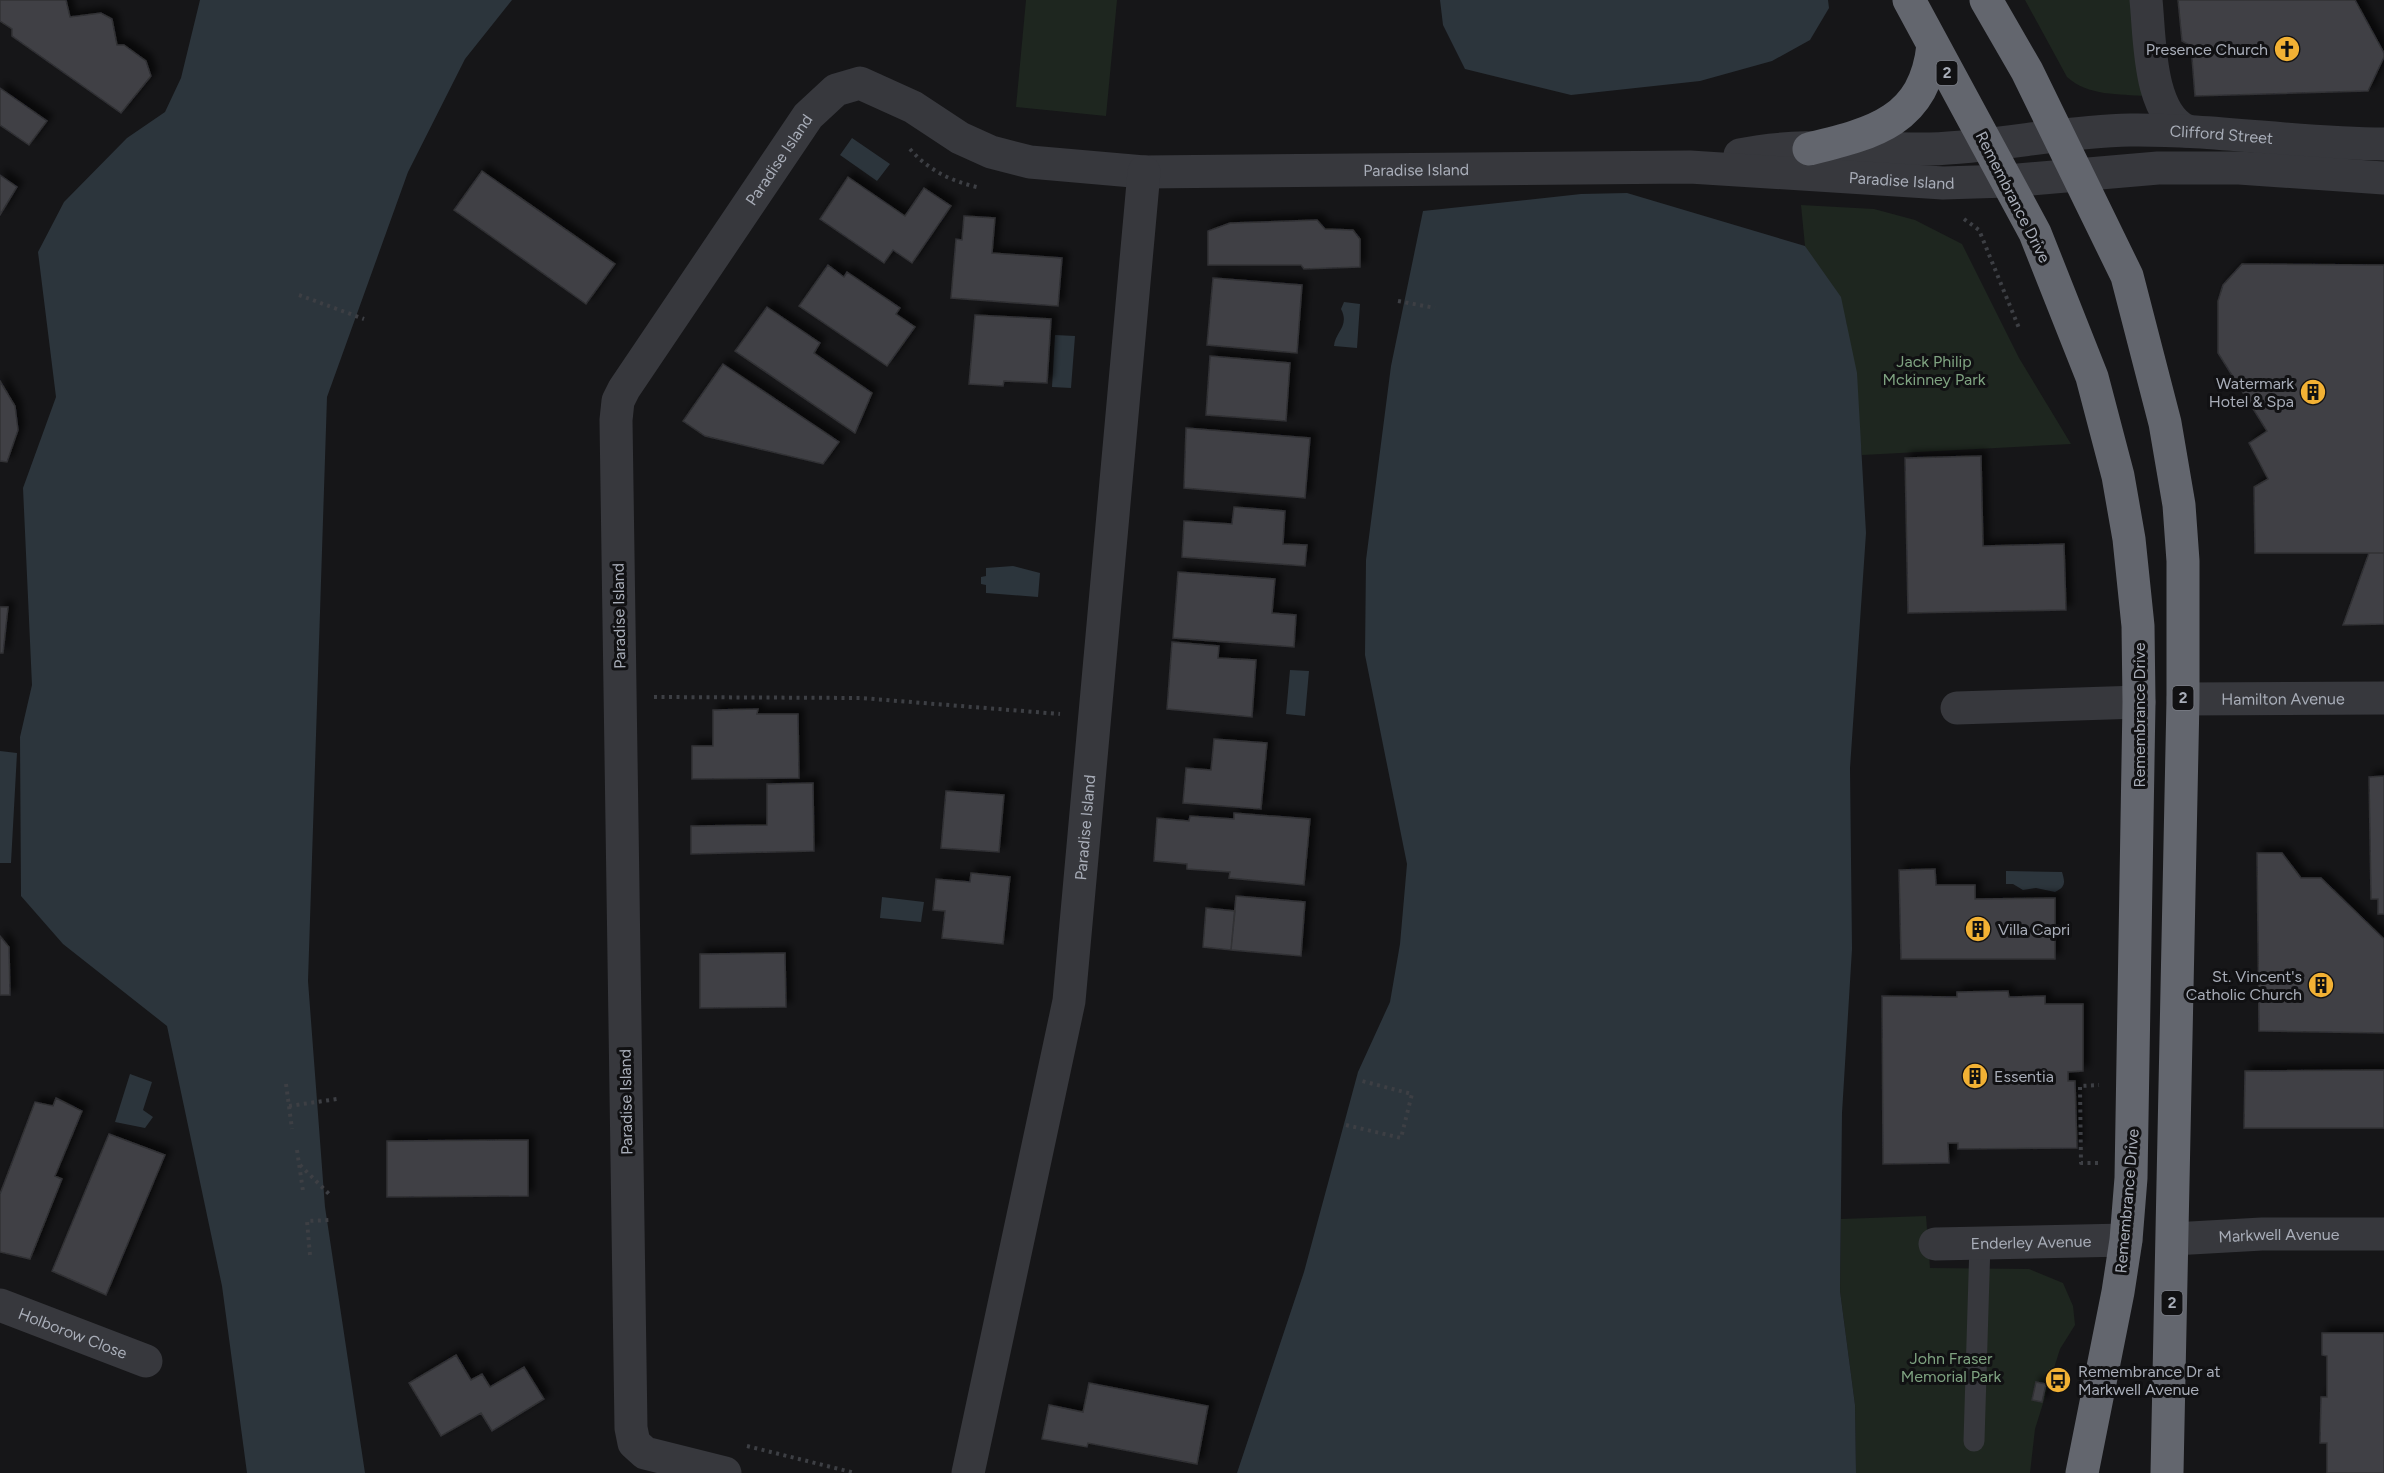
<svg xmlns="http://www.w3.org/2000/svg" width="2384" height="1473" font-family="Figtree,sans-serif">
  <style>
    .green { fill: #1e261f }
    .water { fill: #2c353c }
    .building { fill: #404145; stroke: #303034; stroke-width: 1.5; filter: url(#shadow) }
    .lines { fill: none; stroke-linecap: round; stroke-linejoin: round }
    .path { stroke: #3d3f44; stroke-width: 4; stroke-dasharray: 3 4.5; stroke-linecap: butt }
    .lane { stroke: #37383d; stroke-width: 21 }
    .street { stroke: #37383d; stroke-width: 33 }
    .highway { stroke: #63666e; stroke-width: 33 }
    .labels { text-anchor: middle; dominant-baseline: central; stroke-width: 6; stroke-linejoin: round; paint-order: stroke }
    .shield { fill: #111113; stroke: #7b7e86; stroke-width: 1.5 }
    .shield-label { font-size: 15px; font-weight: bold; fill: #a8adb8 }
    .poi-label { font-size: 16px; fill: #a8adb8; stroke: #111113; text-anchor: end }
    .street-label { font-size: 16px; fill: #a8adb8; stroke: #111113 }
    .park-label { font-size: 16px; fill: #7fa381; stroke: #111113 }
  </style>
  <defs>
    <filter id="shadow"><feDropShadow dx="5.5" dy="-5.5" stdDeviation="3" flood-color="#0009"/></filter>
  </defs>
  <rect width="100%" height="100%" fill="#161618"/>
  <path class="green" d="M 1026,0 L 1117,0 L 1106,116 L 1016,107 Z
    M 2025,0 L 2131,0 L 2146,96 C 2119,94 2088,96 2067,77 Z
    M 1801,205 L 1874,209 L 1915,220 L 1962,244 L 2019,358 L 2071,444 L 1862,455 L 1846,321 L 1805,246 Z
    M 1926,1216 L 1930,1268 L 2029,1269 L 2063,1283 L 2073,1306 L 2075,1325 L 2060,1349 L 2035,1429 L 2030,1473 L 1856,1473 L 1855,1405 L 1840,1291 L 1841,1219 Z"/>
  <path class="water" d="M 200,0 L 512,0 L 465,59 L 408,172 L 327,397 L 308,981 L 325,1207 L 365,1473 L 247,1473 L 222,1286 L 167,1026 L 63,944 L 21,896 L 20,737 L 32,685 L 23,488 L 56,397 L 38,252 L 64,202 L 127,138 L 165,112 L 181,78 Z
    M 1440,0 L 1828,0 L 1829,8 L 1810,40 L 1772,61 L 1700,81 L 1571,95 L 1465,69 L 1443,25 Z
    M 852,138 L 890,164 L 877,181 L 840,155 Z
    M 1627,193 L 1805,246 L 1841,297 L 1857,373 L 1866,533 L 1850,768 L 1852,949 L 1842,1113 L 1840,1291 L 1855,1405 L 1856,1473 L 1237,1473 L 1304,1272 L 1358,1072 L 1390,1002 L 1400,944 L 1407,864 L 1365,655 L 1366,560 L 1391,366 L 1423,211 L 1581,194 Z
    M 1344,302 L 1360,304 L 1357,348 L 1334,346 C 1335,332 1350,326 1341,309 Z
    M 1055,335 L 1075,336 L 1071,388 L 1052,387 Z
    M 1013,566 L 1040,573 L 1038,597 L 986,593 L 986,585 L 981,584 L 981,577 L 986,576 L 986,568 Z
    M 1290,670 L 1309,671 L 1305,716 L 1286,714 Z
    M 0,751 L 17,753 L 11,863 L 0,863 Z
    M 2006,871 L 2062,872 C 2065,882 2066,887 2055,892 L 2036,888 L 2023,890 L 2013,884 L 2006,884 Z
    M 882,897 L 924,902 L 921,922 L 880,918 Z
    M 130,1074 L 152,1082 L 143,1110 L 153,1117 L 145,1128 L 115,1122 Z"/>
  <path class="building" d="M 0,0 L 66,0 L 70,17 L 101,13 L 112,19 L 117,45 L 124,45 L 146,61 L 151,76 L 121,113 L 12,36 L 12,29 L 0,21 Z
    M 2178,0 L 2355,0 L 2384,53 L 2384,57 L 2368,91 L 2195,96 L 2191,46 L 2182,41 Z
    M 0,88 L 47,121 L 29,145 L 0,125 Z
    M 482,171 L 615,264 L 586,304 L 454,210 Z
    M 0,175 L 17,187 L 0,215 Z
    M 848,177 L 905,216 L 924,188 L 951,206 L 912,263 L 893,250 L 884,263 L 820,219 Z
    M 964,216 L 995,218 L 992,253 L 1062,258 L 1058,306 L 951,298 L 956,239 L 962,240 Z
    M 1317,220 L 1325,229 L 1353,230 L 1360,239 L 1360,267 L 1304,269 L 1301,265 L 1208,265 L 1208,231 L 1230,223 Z
    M 2242,264 L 2384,265 L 2384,553 L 2255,553 L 2254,487 L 2268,479 L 2249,443 L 2267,431 L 2218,353 L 2218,301 L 2223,285 Z
    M 828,265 L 844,277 L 847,272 L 900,308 L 896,314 L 915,327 L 887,366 L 799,306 Z
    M 1213,278 L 1302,285 L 1297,353 L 1207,345 Z
    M 767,307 L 820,343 L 814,353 L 872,393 L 855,433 L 735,351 Z
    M 975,315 L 1051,319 L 1047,383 L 1004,381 L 1003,386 L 969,384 Z
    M 1210,356 L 1290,363 L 1286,421 L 1206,415 Z
    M 723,364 L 839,442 L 823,464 L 705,436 L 683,421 Z
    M 0,381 L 15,406 L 18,430 L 7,462 L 0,461 Z
    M 1186,428 L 1310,438 L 1305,498 L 1184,488 Z
    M 1981,456 L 1983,546 L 2064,544 L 2066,610 L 1908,613 L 1905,458 Z
    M 1234,507 L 1285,511 L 1283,544 L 1307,545 L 1305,566 L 1182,557 L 1184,521 L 1232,524 Z
    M 2369,553 L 2384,553 L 2384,624 L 2343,625 Z
    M 1178,572 L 1275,579 L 1272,613 L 1296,615 L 1294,647 L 1173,638 Z
    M 0,607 L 8,607 L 3,653 L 0,653 Z
    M 1172,642 L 1219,646 L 1218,658 L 1256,660 L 1252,717 L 1167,709 Z
    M 758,709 L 757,714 L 798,714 L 799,778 L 692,779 L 692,746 L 713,746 L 713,710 Z
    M 1214,739 L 1267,743 L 1261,809 L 1183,803 L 1186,768 L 1211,770 Z
    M 2384,776 L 2384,914 L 2378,914 L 2378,899 L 2371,899 L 2369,777 Z
    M 813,783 L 814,851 L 691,854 L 691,826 L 767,825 L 767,784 Z
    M 946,791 L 1004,795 L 999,852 L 941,848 Z
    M 1234,813 L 1310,819 L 1304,885 L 1229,878 L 1230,872 L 1187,869 L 1187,864 L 1154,861 L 1157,818 L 1189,821 L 1190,816 L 1234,819 Z
    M 2257,853 L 2282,853 L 2301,878 L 2321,878 L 2384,939 L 2384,1033 L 2259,1031 Z
    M 1935,869 L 1936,885 L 1975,885 L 1975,899 L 2055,898 L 2055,959 L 1901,959 L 1899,870 Z
    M 971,873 L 1010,877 L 1003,944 L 942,938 L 945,911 L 933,910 L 936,879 L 970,882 Z
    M 1236,896 L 1305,902 L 1301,956 L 1231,950 Z
    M 1206,908 L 1235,911 L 1231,950 L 1203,947 Z
    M 0,936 L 9,947 L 10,995 L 0,995 Z
    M 785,953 L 786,1007 L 700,1008 L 700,954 Z
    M 2008,991 L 2009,997 L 2045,996 L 2045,1004 L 2083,1004 L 2083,1071 L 2068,1072 L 2068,1081 L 2075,1081 L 2077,1148 L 1958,1149 L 1958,1143 L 1948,1143 L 1949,1163 L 1883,1164 L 1882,996 L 1957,997 L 1957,992 Z
    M 2384,1070 L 2384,1128 L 2244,1128 L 2245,1071 Z
    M 56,1098 L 82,1111 L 55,1176 L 62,1179 L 30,1259 L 0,1252 L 0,1194 L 35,1102 L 53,1106 Z
    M 109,1134 L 165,1155 L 106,1295 L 52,1271 Z
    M 528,1140 L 528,1196 L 387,1197 L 387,1141 Z
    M 2322,1333 L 2384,1333 L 2384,1473 L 2327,1473 L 2327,1443 L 2320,1443 L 2321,1397 L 2327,1397 L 2327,1356 L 2322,1355 Z
    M 456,1355 L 471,1380 L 482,1374 L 490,1387 L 524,1367 L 544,1399 L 492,1431 L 481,1413 L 441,1436 L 409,1383 Z
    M 2036,1382 L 2046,1384 L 2042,1402 L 2032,1400 Z
    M 1089,1383 L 1208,1406 L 1197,1464 L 1088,1443 L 1087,1447 L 1042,1439 L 1049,1405 L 1083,1412 Z"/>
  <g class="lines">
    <path class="path" d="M 910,149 C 929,171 953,182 981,188
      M 1964,219 L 1979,230 L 2019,328
      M 299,295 L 364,319
      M 1398,301 L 1435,308
      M 654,697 L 861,698 L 1060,714
      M 286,1084 L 292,1129
      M 289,1106 L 337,1099
      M 1346,1125 L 1401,1138 L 1412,1094 L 1358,1080
      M 297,1150 L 303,1191
      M 2098,1163 L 2081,1163 L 2080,1086 L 2099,1085
      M 300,1165 L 329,1194
      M 310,1255 L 307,1221 L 330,1220
      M 747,1446 L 855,1473"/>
    <path class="lane" d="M 1974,1441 L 1980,1243"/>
    <g class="street">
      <path d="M 2146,0 C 2150,38 2148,114 2187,131"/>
      <path id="s1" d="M 1740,155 C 1801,142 1868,150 1930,149 C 1997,147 2063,131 2130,130 C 2215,129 2299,144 2384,144"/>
      <path id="s2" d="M 2183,699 L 2384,698"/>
      <path d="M 1957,708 L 2139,702"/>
      <path id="s3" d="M 2173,1239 L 2262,1234 L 2384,1234"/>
      <path id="s4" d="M 1935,1244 L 2126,1240"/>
      <path id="s5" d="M 0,1305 L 146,1361"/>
      <path id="s6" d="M 725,1473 L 645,1453 L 634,1443 L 631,1428 L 616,420 L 618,401 L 624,389 L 808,116 L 836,90 L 860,83 L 913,107 L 960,138 L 991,152 L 1030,162 L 1144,172 L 1690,167 L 1943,183 L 2007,181 L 2158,168 L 2239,168 L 2384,178"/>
      <path id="s7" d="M 968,1473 L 1069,1001 L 1144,172"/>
    </g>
    <path class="highway" d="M 1909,0 L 2035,233 L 2092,377 L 2118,476 L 2129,539 L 2138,626 L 2139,702 L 2131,1178 L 2126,1240 L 2118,1292 L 2082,1473
      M 1986,0 L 2027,71 L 2127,276 L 2165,423 L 2179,505 L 2183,561 L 2183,699 L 2167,1473
      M 1809,149 C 1874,133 1925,121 1933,45"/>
  </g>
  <defs>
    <g id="church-disc" transform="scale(1.35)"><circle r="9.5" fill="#f2b134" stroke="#111113"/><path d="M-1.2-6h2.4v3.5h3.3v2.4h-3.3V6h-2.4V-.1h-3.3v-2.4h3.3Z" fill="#111"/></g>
    <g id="building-disc" transform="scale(1.35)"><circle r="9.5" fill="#f2b134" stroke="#111113"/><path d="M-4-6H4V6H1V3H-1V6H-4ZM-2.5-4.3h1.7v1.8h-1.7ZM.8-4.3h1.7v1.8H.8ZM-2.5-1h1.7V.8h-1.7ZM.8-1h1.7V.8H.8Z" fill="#111"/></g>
    <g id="bus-disc" transform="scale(1.35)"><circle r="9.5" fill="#f2b134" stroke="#111113"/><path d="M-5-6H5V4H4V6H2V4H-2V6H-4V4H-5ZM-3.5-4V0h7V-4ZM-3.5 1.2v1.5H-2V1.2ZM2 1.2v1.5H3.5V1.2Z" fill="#111"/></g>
  </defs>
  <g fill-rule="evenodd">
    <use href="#church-disc" x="2287" y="49"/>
    <use href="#building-disc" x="2313" y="392"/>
    <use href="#building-disc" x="1978" y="929"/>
    <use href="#building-disc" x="2321" y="985"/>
    <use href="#building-disc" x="1975" y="1076"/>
    <use href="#bus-disc" x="2058" y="1380"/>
  </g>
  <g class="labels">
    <g class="shield">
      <rect x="1936.5" y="61" width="21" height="24" rx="4.5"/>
      <rect x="2172.5" y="686" width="21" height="24" rx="4.5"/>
      <rect x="2161.5" y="1291" width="21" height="24" rx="4.5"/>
    </g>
    <g class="shield-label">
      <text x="1947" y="73">2</text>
      <text x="2183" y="698">2</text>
      <text x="2172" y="1303">2</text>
    </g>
    <g class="poi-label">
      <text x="2268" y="49">Presence Church</text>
      <text x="2294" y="383">Watermark<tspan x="2294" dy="18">Hotel &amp; Spa</tspan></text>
      <text x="1998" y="929" text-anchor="start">Villa Capri</text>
      <text x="2302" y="976">St. Vincent's<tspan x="2302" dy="18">Catholic Church</tspan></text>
      <text x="1994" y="1076" text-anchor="start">Essentia</text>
      <text x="2078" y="1371" text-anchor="start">Remembrance Dr at<tspan x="2078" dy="18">Markwell Avenue</tspan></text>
    </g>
    <g class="street-label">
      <text stroke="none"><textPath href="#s1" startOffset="483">Clifford Street</textPath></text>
      <text stroke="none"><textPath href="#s6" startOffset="1430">Paradise Island</textPath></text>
      <text stroke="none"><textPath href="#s6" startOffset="2121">Paradise Island</textPath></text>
      <text stroke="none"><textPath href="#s6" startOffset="2607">Paradise Island</textPath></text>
      <text transform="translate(2013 197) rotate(63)">Remembrance Drive</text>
      <text transform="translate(619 616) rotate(-91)">Paradise Island</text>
      <text stroke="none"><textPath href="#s2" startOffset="100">Hamilton Avenue</textPath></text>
      <text transform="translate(2139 715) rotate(-90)">Remembrance Drive</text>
      <text stroke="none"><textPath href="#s7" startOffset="657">Paradise Island</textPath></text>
      <text transform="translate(626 1102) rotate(-91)">Paradise Island</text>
      <text transform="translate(2127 1201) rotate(-85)">Remembrance Drive</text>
      <text stroke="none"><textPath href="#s3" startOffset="106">Markwell Avenue</textPath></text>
      <text stroke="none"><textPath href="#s4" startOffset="96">Enderley Avenue</textPath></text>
      <text stroke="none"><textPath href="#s5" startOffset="78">Holborow Close</textPath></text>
    </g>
    <g class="park-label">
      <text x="1934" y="361">Jack Philip<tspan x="1934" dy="18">Mckinney Park</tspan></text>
      <text x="1951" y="1358">John Fraser<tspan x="1951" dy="18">Memorial Park</tspan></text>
    </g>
  </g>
</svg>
